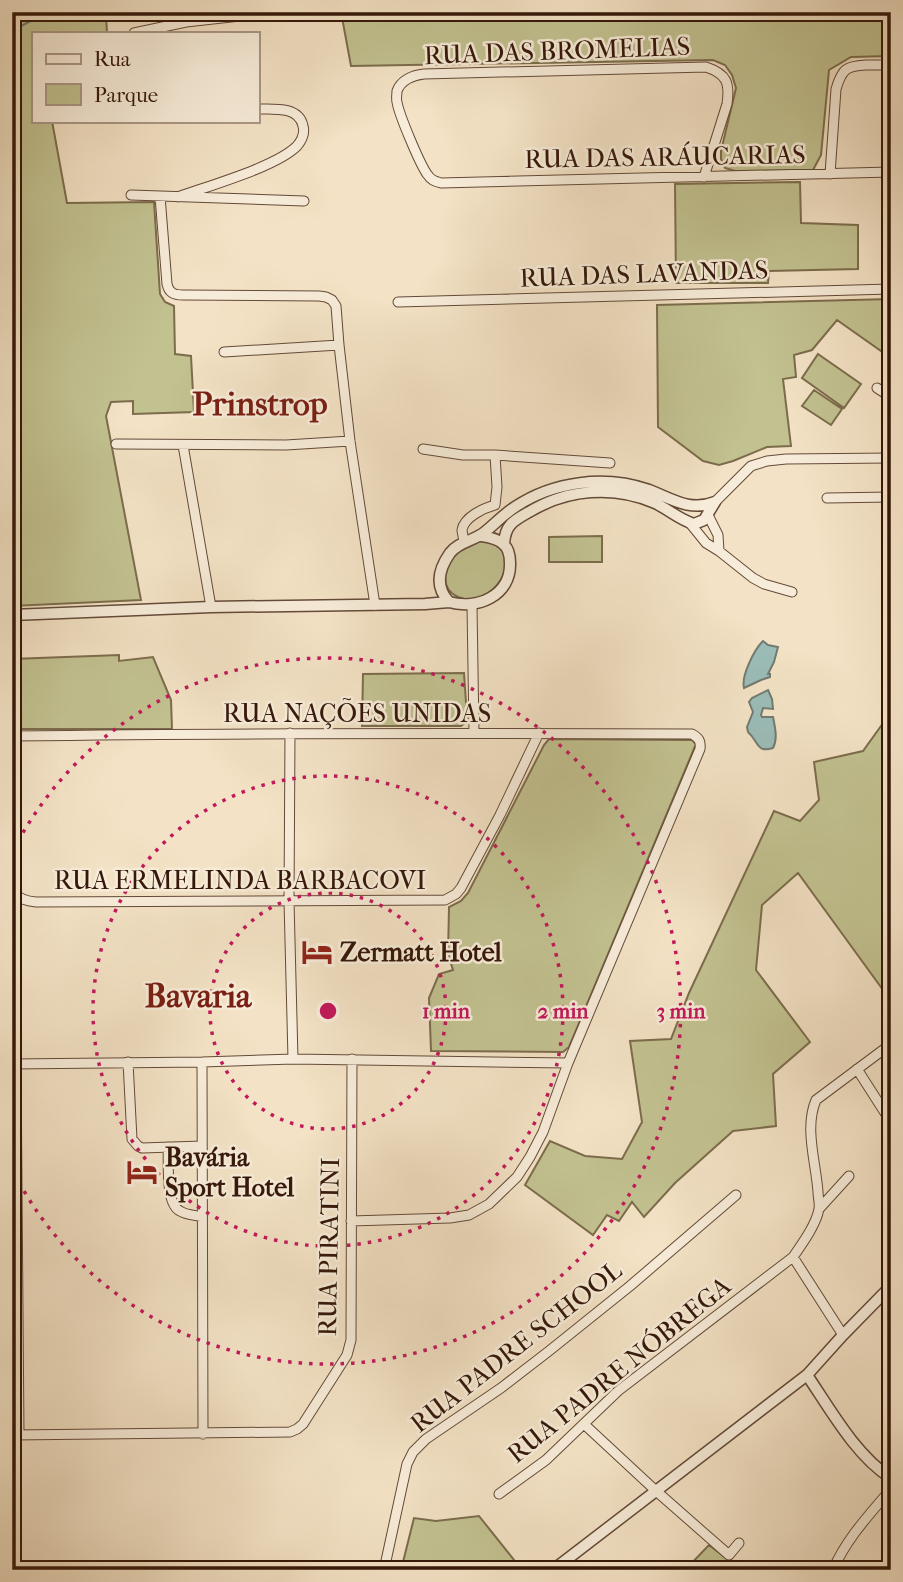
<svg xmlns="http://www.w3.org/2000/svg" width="903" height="1582" font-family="'IM FELL French Canon',serif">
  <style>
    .green { fill: #c2c190; stroke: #7c6c4c; stroke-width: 2 }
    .water { fill: #9bbdb8; stroke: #727b72; stroke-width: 2 }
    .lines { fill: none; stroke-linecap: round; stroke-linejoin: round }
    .stream { stroke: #727b72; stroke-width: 2.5 }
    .minor-casing { stroke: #644a38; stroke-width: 11 }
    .tertiary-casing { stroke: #644a38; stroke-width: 13 }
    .minor { stroke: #f7ecd9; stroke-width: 9 }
    .tertiary { stroke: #f7ecd9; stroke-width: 10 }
    .ring { fill: none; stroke: #c2185b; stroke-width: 3.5; stroke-dasharray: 3.5 7 }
    .labels { text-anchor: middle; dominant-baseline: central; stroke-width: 5; stroke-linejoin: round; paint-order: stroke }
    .street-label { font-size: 26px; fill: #351709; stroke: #f7ecd9 }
    .poi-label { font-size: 26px; font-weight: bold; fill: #351709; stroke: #f7ecd9; text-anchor: start }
    .district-label { font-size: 33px; font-weight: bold; fill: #7a1f14; stroke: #f7ecd9 }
    .centre { fill: #c2185b; stroke: #f7ecd9; stroke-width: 3.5 }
    .ring-label { font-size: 21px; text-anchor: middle; font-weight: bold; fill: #c2185b; stroke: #f7ecd9; stroke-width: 5; stroke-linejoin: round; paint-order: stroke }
  </style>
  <rect width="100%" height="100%" fill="#f3e2c5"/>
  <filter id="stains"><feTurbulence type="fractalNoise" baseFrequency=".00286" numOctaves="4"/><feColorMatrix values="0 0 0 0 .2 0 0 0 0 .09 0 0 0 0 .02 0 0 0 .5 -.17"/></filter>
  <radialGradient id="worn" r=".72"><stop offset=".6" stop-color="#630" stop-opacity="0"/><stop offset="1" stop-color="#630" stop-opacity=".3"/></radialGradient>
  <path class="green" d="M 12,12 L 120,12 L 106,14 L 107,33 L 33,33 L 33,121 L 52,121 L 67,203 L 154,202 L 160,294 L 165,302 L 174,306 L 175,354 L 191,356 L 194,412 L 133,414 L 133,401 L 111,402 L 106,416 L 141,600 L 12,606 Z
    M 341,12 L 891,12 L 891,56 L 851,57 L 829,70 L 821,155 L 813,170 L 735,171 L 725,168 L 721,159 L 721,151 L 736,88 L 732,75 L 725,65 L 713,60 L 351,66 Z
    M 800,182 L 801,223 L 858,225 L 858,269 L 769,271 L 768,283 L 676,283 L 675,184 Z
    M 891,299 L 891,358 L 837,320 L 812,350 L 794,355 L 796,377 L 783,379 L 791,446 L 767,447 L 733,461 L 719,465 L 703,461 L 658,427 L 657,305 Z
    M 818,354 L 861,384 L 844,408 L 802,378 Z
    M 814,390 L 842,409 L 831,425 L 802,406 Z
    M 602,536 L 602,562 L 549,562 L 549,537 Z
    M 476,541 C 482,541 488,541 493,543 C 526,556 492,611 458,597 C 440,589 443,569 453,555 C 459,548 468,545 476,541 Z
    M 119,655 L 119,661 L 153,657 L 171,700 L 172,729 L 12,729 L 12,659 Z
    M 464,673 L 467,717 L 465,723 L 461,726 L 362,726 L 363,674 Z
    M 891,712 L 891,1001 L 798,873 L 762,905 L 756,970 L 810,1042 L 773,1074 L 776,1126 L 733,1131 L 675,1183 L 644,1217 L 632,1202 L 619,1221 L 607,1215 L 593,1235 L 525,1185 L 550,1141 L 585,1156 L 622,1159 L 642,1122 L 630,1041 L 671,1039 L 689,993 L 774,811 L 800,821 L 819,800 L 814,762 L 863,751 Z
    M 549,739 L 692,740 L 696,744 L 569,1047 L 563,1052 L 431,1051 L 429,998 L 439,974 L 453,970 L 448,954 L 449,907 L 461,901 L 468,893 L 544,745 Z
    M 479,1516 L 522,1570 L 401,1570 L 414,1518 L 436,1521 Z
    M 709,1545 L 734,1564 L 740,1570 L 685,1570 Z"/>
  <path class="water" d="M 763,641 L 768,645 L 778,647 L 774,662 L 768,674 L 770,674 L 770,677 L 761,680 L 744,688 C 741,676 754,650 763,641 Z
    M 768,690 L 772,699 L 773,709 L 763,708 L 761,715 L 762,717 L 773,717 C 775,727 778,739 773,748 C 756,753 759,742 748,732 L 747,727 L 753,712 L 749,702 L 752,698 Z"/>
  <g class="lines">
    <path class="stream" d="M 12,31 L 47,12"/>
    <g class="minor-casing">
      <path id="minor" d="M 134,33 L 186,22 L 240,16 L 254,12
        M 830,174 L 836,89 C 842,69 846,66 866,65 C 874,65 882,65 891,65
        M 704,177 L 727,104 C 730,83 727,74 706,67 L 424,74 C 413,75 401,80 397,91 C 397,93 396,100 397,102 C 399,115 420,164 427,174 C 431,180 434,181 441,183 L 891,172
        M 131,195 L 304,201
        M 160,196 L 167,284 C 169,293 174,295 183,295 L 319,296 L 326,297 L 332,300 L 336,306 L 339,345 L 350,441 L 375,605
        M 178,197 C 208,186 276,167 297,146 C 302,140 305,133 303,126 C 299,106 273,109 257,109
        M 398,302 L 891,289
        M 224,352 L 339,345
        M 877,388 L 891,397
        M 116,444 L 286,445 L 350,441
        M 183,445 L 211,607
        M 423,449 L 463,455 L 495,455
        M 827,498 L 891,497
        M 715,502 L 751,466 L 767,461 L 786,459 L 891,458
        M 708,515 L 718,535 L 719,551
        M 689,522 L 706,543 L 719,551 L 753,578 L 764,584 L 792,592
        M 464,542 C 464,540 462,532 462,530 C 464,517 484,508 495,505 L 497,487 L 495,455 L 610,463
        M 472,605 L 474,733
        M 290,733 L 289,901 L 293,1059
        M 12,736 C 239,733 465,733 692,734 C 699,738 701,741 700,749 L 568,1063 L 543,1132 L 530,1157 L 517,1177 L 489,1204 L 469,1215 L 450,1218 L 351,1221
        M 12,892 C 20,899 26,901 36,902 L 445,900 L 456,894 L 461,888 L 500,815 L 539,733
        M 128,1062 L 132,1139 L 138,1146 L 142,1148 L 202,1146
        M 202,1062 L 203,1434
        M 12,1064 L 202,1062 L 293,1059 L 568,1063
        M 16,1064 L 19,1435
        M 857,1069 L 891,1122
        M 168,1147 C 169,1162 165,1204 180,1211 C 186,1215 195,1215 202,1217
        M 819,1209 L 849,1176
        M 793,1257 L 843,1335
        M 585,1425 L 655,1490 L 729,1555 L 739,1543
        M 12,1435 L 290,1432 L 297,1429 L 303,1424 L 347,1355 L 351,1340 L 352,1059
        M 499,1494 L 546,1460 L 618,1391 L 793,1257 C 802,1244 816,1225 819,1209 C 820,1204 818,1197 818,1192 C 816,1162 804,1128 816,1100 L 891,1044
        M 384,1570 L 407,1464 L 413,1452 L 426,1439 L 501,1388 L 549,1351 L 630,1286 L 736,1195
        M 833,1570 C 846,1539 870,1514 891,1489"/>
    </g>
    <g class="tertiary-casing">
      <path id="tertiary" d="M 481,536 C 488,537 496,538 502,543 C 508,547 510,556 510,563 C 511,596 477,610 449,602 C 435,587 438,570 450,553 C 459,541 475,541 486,531 C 496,523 504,514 515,507 C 554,481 605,475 649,490 C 672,499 690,512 715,502
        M 504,544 C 505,525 513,521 529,512 C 567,489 614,485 655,503 C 668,509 680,520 694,524 L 704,520 L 715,502
        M 12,615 L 211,607 L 425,604 L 449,602
        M 807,1375 C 830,1409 856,1456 891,1478
        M 553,1570 L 807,1375 L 843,1335 L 891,1286"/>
    </g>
    <use href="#minor" class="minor"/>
    <use href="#tertiary" class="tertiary"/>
  </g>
  <g class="ring">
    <circle cx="328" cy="1011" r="118"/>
    <circle cx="328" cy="1011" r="235"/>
    <path d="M13 851A353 353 0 1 1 13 1171"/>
  </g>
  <defs>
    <g id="hotel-bare" transform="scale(2.415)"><path d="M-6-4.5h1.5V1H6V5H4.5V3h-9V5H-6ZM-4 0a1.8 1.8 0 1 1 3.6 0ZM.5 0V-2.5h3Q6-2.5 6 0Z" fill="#8f2418" stroke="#f7ecd9" stroke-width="2.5" paint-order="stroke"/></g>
  </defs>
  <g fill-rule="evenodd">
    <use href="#hotel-bare" x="317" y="952"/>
    <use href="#hotel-bare" x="142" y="1172"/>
  </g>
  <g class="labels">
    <g class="street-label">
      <text transform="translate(557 51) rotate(-2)">RUA DAS BROMELIAS</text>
      <text transform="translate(665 157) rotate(-1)">RUA DAS ARÁUCARIAS</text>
      <text transform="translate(644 274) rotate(-2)">RUA DAS LAVANDAS</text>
      <text x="357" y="713">RUA NAÇÕES UNIDAS</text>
      <text x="240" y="880">RUA ERMELINDA BARBACOVI</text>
      <text transform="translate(329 1247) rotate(-89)">RUA PIRATINI</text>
      <text transform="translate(516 1347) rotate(-38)">RUA PADRE SCHOOL</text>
      <text transform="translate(619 1370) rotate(-39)">RUA PADRE NÓBREGA</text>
    </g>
    <g class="poi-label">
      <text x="340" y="952">Zermatt Hotel</text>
      <text x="165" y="1157">Bavária<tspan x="165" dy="30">Sport Hotel</tspan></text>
    </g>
    <g class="district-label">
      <text x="260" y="404">Prinstrop</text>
      <text x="198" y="996">Bavaria</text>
    </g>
  </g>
  <circle cx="328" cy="1011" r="10" class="centre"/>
  <g class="ring-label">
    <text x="446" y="1018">1 min</text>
    <text x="563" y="1018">2 min</text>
    <text x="681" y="1018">3 min</text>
  </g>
  <rect width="903" height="1582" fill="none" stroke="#f3e2c5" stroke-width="42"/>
  <rect x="14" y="14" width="875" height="1554" fill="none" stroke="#351709" stroke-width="3.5"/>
  <rect x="21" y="21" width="861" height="1540" fill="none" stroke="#351709" stroke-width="2"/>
  <rect x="32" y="32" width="228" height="91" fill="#f7ecd9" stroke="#a99786" stroke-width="2"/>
  <rect x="46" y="54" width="35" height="10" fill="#f7ecd9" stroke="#a99786" stroke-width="2"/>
  <text x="94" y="66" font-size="21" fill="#351709">Rua</text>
  <rect x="46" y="84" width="35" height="21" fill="#c2c190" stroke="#a99786" stroke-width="2"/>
  <text x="94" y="102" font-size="21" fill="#351709">Parque</text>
  <rect width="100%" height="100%" filter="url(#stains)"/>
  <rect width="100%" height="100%" fill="url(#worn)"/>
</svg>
